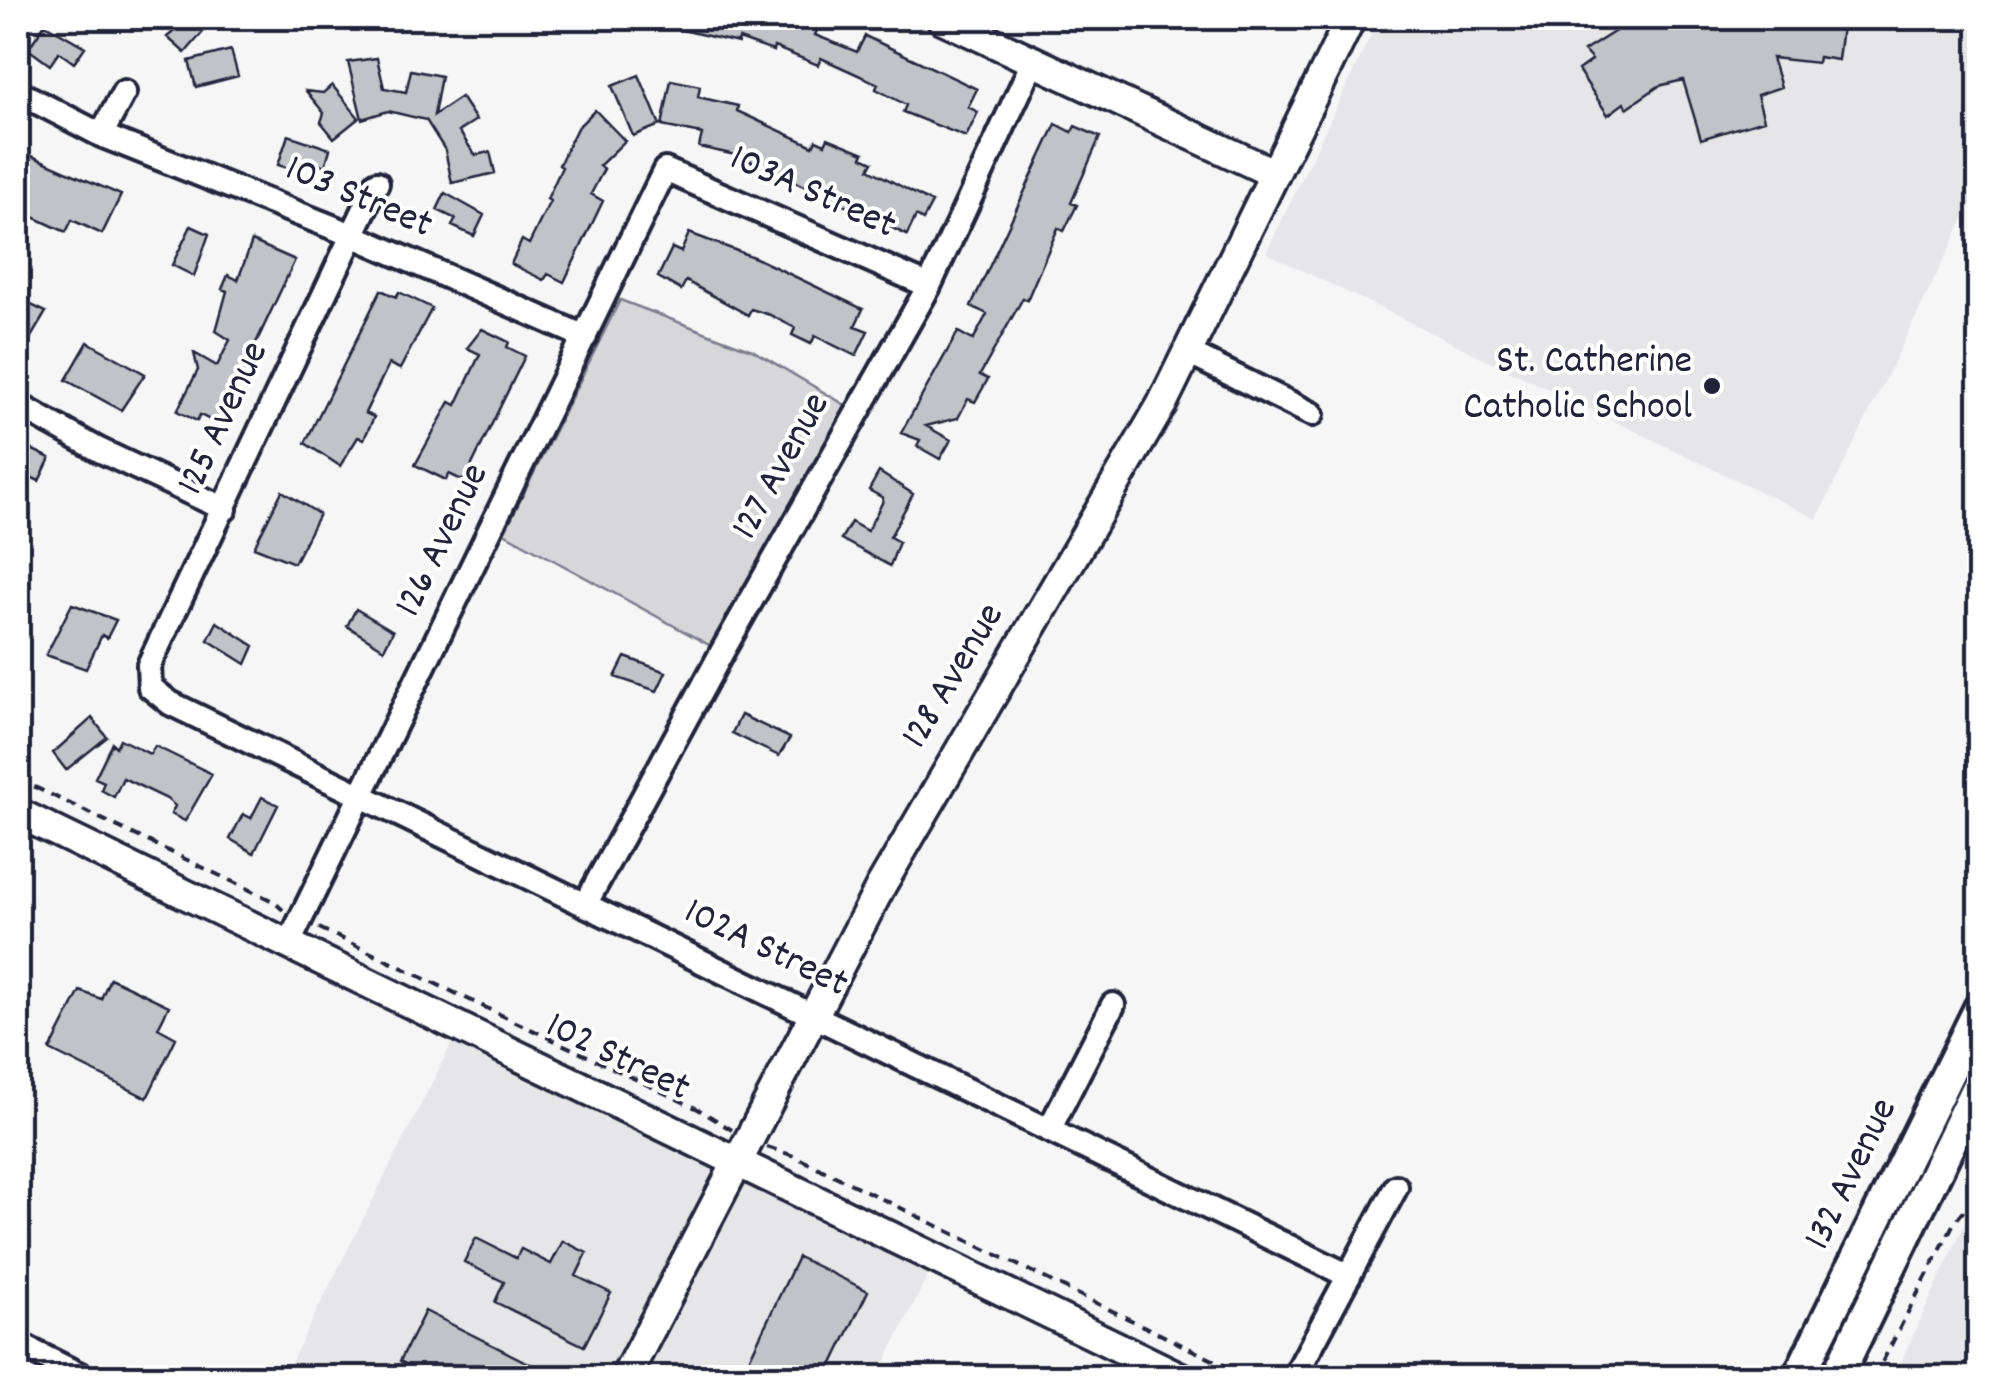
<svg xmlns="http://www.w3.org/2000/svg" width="1997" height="1395" font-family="Dekko,sans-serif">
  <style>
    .built { fill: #e6e6e9 }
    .green { fill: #d7d7db; stroke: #7c7c8b; stroke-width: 2.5 }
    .building { fill: #c2c2c9; stroke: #22223b; stroke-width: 2.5 }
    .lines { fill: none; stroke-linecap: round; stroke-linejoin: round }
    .minor-casing { stroke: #22223b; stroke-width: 30 }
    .tertiary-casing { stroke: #22223b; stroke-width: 35 }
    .secondary-casing { stroke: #22223b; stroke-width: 38 }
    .path { stroke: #22223b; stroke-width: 4; stroke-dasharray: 10 8; stroke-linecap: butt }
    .minor { stroke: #fff; stroke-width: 22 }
    .tertiary { stroke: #fff; stroke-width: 28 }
    .secondary { stroke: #fff; stroke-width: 30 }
    .poi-dot { fill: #22223b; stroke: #fff; stroke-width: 4 }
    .labels { text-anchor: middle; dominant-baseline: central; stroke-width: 8; stroke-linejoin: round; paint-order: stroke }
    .street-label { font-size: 40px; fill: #22223b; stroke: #fff }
    .poi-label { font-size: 40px; fill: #22223b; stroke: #fff; text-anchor: end }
  </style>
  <rect width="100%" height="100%" fill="#f6f6f7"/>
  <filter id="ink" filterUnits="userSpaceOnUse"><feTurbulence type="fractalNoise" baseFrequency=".01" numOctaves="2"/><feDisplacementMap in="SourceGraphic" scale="20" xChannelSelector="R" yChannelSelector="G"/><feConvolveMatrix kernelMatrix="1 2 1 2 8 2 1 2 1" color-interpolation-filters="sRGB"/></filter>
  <g filter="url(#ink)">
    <path class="built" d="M 1379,18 L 1979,18 L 1979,188 L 1817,519 L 1266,253 Z
      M 460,1027 L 936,1259 L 878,1377 L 283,1378 Z
      M 1979,1193 L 1979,1377 L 1894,1377 Z"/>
    <path class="green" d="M 620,300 L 752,350 L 857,412 L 722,652 L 504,533 Z"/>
    <path class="building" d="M 190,18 L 215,18 L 185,53 L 167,37 Z
      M 665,18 L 822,18 L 815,35 L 857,52 L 865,36 L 977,89 L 968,107 L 978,112 L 966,137 L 903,112 L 906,105 L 876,89 L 878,84 L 821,58 L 818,65 L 774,47 L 773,51 L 739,39 L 738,43 L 665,26 Z
      M 1636,18 L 1843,18 L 1838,60 L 1818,57 L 1817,63 L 1772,58 L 1781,87 L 1757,95 L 1764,120 L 1701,139 L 1683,80 L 1659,86 L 1627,108 L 1624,103 L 1608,115 L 1578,70 L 1592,60 L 1584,51 Z
      M 45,24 L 85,47 L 74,63 L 59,52 L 50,65 L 28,49 Z
      M 231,50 L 238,76 L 196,87 L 189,61 Z
      M 377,58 L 384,88 L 406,92 L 411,70 L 441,76 L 434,115 L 461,97 L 476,120 L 459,131 L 475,155 L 490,152 L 495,173 L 452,183 L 445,150 L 426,120 L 388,111 L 362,119 L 348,62 Z
      M 639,75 L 660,125 L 633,136 L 612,86 Z
      M 671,80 L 700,86 L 698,97 L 738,106 L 737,111 L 813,146 L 816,140 L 825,144 L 828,138 L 864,153 L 862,157 L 873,162 L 869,169 L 932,203 L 923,220 L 916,216 L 907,235 L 740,156 L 699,147 L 702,134 L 662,126 Z
      M 332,85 L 359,118 L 334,138 L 321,122 L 324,113 L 306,91 L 323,93 Z
      M 595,110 L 625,141 L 599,166 L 604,169 L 591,194 L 603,201 L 564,282 L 548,274 L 544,280 L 511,264 L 522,240 L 529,244 L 550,201 L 547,199 L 562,167 L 559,165 L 577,128 Z
      M 1056,124 L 1072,132 L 1075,126 L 1100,137 L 1071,203 L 1077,205 L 1064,231 L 1058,228 L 1027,300 L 1023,298 L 980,375 L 988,379 L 975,402 L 968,399 L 958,418 L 926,426 L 951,440 L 940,459 L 917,446 L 920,440 L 901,433 L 958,332 L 973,340 L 987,314 L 971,306 Z
      M 288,135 L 330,149 L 325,166 L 304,159 L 300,172 L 278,165 Z
      M 18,150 L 121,195 L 102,234 L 72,220 L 66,232 L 18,210 Z
      M 445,193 L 484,215 L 474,236 L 452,226 L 456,219 L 437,210 Z
      M 191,226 L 209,234 L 194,276 L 172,265 Z
      M 689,233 L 756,258 L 863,309 L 855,326 L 868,331 L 856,356 L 815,336 L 811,344 L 792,335 L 795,328 L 770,315 L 751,309 L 748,315 L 686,281 L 681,290 L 658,277 L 672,248 L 681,252 Z
      M 252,241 L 295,260 L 218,424 L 200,415 L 197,421 L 177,411 L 198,370 L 194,353 L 217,366 L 230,340 L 216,331 L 227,291 L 222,289 L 228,275 L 238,280 Z
      M 381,290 L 396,297 L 399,292 L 432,308 L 400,369 L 389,364 L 365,413 L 374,417 L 364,439 L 358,437 L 340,466 L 305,443 Z
      M 25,302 L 46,312 L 18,359 L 18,317 Z
      M 482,329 L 509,342 L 507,347 L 525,356 L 464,481 L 449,474 L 446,480 L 415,465 L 450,402 L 456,405 L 480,354 L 467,348 Z
      M 88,342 L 145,374 L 121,410 L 66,380 Z
      M 31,449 L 50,458 L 39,481 L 18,471 L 18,450 L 28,455 Z
      M 879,472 L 913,494 L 890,537 L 899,542 L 890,566 L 841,539 L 851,522 L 867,531 L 882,503 L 883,498 L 869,490 Z
      M 282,491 L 319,514 L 294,563 L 254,547 Z
      M 72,604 L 116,620 L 107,638 L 102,635 L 86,669 L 46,655 Z
      M 356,609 L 393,631 L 384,649 L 347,626 Z
      M 217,622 L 254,646 L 246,664 L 208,640 Z
      M 625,657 L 666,672 L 657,691 L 615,677 Z
      M 741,715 L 790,738 L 779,756 L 732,733 Z
      M 92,718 L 107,737 L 66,770 L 53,753 Z
      M 120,739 L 150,754 L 155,746 L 212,774 L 185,821 L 171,814 L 175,806 L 167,799 L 123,778 L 114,797 L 101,790 L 104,782 L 95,778 L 112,743 L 116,747 Z
      M 262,797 L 278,805 L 254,853 L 230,839 L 243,814 L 251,818 Z
      M 110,978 L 169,1006 L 158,1028 L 176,1038 L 147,1098 L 50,1050 L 80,991 L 101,999 Z
      M 476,1238 L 516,1258 L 521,1249 L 551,1264 L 563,1241 L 587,1253 L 576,1276 L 611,1293 L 584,1346 L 495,1302 L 504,1282 L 464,1262 Z
      M 798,1257 L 868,1291 L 826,1378 L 740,1378 Z
      M 425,1311 L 536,1367 L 531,1378 L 433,1378 L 400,1361 Z"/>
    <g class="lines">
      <g class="minor-casing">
        <path id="minor" d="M 18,92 L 101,135 L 352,235 L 585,337
          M 101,135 L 124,92
          M 377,183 L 149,665 L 150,687 L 170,703 L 1349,1276
          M 1188,353 L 1312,414
          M 18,405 L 99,450 L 225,509
          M 586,903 L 722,652 L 929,286 L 1033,62
          M 289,943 L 665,170 L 929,286
          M 1049,1130 L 1113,1005
          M 18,1344 L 86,1378
          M 1294,1378 L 1396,1187"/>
      </g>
      <g class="tertiary-casing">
        <path id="tertiary" d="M 941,18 L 1275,174
          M 18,813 L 1182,1378
          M 625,1378 L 881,886 L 1162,404 L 1351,18"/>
      </g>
      <g class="secondary-casing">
        <path id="secondary" d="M 1798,1378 L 1980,1008
          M 1836,1378 L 1980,1081"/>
      </g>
      <path class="path" d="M 18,779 L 273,901 L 283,910
        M 319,928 L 698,1109 L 732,1130
        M 767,1147 L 794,1156 L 1250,1378
        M 1874,1378 L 1954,1223 L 1980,1190"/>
      <use href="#minor" class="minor"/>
      <use href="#tertiary" class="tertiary"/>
      <use href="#secondary" class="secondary"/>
    </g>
  </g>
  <circle class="poi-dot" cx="1712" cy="386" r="10"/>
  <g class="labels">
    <g class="street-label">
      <text transform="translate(812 194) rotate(24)">103A Street</text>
      <text transform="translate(358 199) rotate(23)">103 Street</text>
      <text transform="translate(225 419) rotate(-65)">125 Avenue</text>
      <text transform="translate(783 467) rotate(-61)">127 Avenue</text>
      <text transform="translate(444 541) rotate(-64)">126 Avenue</text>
      <text transform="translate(955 677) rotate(-59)">128 Avenue</text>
      <text transform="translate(765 950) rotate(26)">102A Street</text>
      <text transform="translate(617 1059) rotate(26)">102 Street</text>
      <text transform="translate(1853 1175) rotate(-64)">132 Avenue</text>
    </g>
    <g class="poi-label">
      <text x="1692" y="363">St. Catherine<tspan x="1692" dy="46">Catholic School</tspan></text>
    </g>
  </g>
  <rect width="1997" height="1395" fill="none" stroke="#fff" stroke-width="60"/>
  <rect x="30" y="30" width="1937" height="1335" fill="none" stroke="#22223b" stroke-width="4" filter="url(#ink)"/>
</svg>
